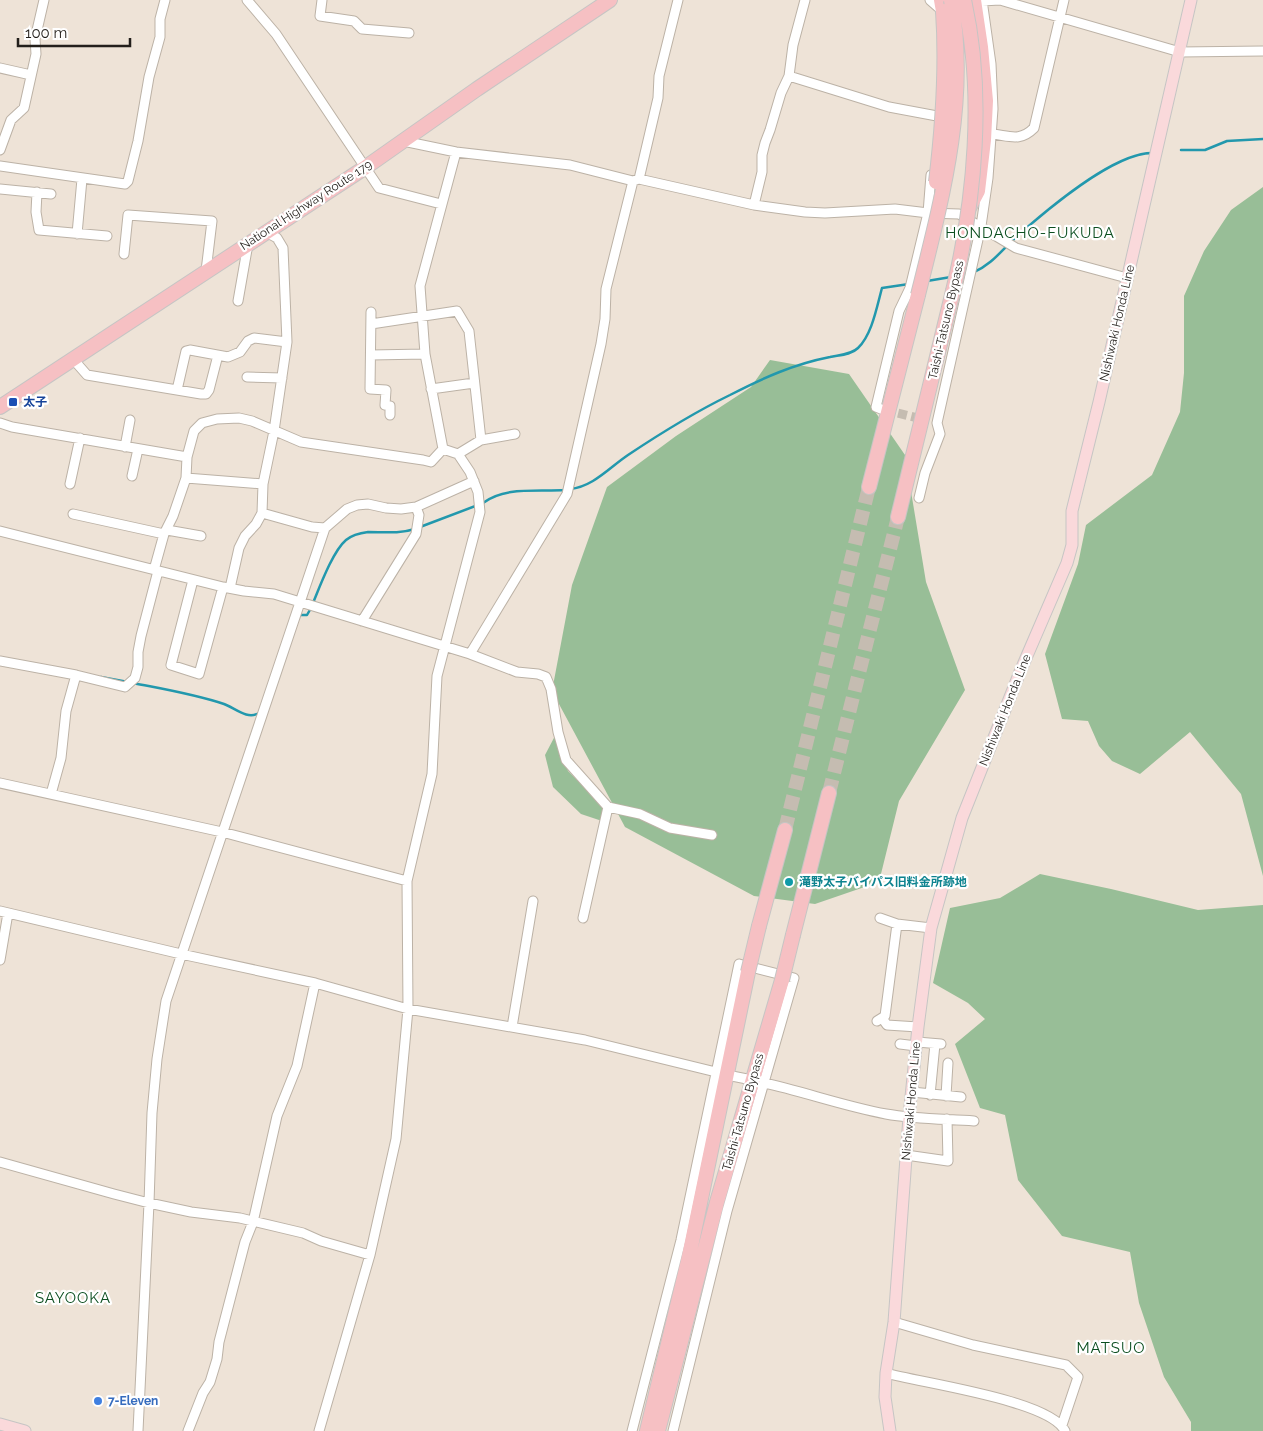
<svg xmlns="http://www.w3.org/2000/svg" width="1263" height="1431" font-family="Raleway,'Noto Sans JP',sans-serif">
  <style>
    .green { fill: #98be97 }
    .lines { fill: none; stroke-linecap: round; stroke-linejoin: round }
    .stream { stroke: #2298ad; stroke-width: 2.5 }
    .minor-tunnel { stroke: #c5bcb1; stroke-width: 9; stroke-dasharray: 9 4.5; stroke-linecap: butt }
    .highway-tunnel { stroke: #c5bcb1; stroke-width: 14; stroke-dasharray: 14 7; stroke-linecap: butt }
    .minor-casing { stroke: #bcb2a6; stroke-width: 11 }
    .major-casing { stroke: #c6c5c4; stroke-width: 13 }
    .highway-casing { stroke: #c6c5c4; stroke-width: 16 }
    .minor { stroke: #fff; stroke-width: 9 }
    .major { stroke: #fad9db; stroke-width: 11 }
    .highway { stroke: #f6c0c3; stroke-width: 14 }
    .highway-bridge-casing { stroke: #c6c5c4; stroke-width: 16; stroke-linecap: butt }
    .highway-bridge { stroke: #f6c0c3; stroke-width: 14 }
    .transit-dot { fill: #1a4fb4; stroke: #fff; stroke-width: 2 }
    .culture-dot { fill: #0f9aa8; stroke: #fff; stroke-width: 2 }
    .shop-dot { fill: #3f7fe0; stroke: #fff; stroke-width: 2 }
    .labels { text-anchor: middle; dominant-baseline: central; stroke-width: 4.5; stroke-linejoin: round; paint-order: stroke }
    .street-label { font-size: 12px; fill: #231f1b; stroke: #fff }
    .transit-label { font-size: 12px; font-weight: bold; fill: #164399; stroke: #fff; text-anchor: start }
    .culture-label { font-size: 12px; font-weight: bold; fill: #0d838f; stroke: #fff; text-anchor: start }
    .shop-label { font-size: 12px; font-weight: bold; fill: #366cbe; stroke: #fff; text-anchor: start }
    .quarter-label { font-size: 15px; letter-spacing: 1px; fill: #0b4e1f; stroke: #fff }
  </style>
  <rect width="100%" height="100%" fill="#eee3d7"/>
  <path class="green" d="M 1263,187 L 1263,876 L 1241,794 L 1190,732 L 1140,774 L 1112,761 L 1099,746 L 1088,721 L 1062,719 L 1045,654 L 1078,564 L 1086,525 L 1152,475 L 1180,412 L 1184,373 L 1184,296 L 1204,251 L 1231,210 Z
    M 770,360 L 849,374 L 905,455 L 926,582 L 965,690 L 899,801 L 879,882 L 815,904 L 754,896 L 625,827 L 552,691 L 572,585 L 607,487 L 676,436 L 751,387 Z
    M 556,734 L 568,771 L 606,808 L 602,821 L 581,814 L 553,787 L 545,755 Z
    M 1040,874 L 1111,889 L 1198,910 L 1263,905 L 1263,1431 L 1191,1431 L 1191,1422 L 1164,1377 L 1139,1303 L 1130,1252 L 1062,1236 L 1018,1180 L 1005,1115 L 980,1108 L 955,1044 L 985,1019 L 968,1003 L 933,983 L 950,908 L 1000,898 Z"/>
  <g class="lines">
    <path class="stream" d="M 1181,150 L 1205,150 L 1227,141 L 1263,139
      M 974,272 C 991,265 1001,251 1015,238 C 1043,213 1115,151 1154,153
      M 927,281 L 951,277
      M 570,489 C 593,487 610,467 628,455 C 661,433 695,412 730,395 C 763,378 794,364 830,357 C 839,355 851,355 858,348 C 872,335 877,306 882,288 L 909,284
      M 483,503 C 505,486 538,492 565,490
      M 420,527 L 478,505
      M 313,603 C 320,586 333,551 346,540 C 352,535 360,533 368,532 C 384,532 399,534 415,529
      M 298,615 L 307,615 L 311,608
      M 101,677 L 128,682
      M 133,683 C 163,689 194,694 224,704 C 235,708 247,720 259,713"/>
    <path class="minor-tunnel" d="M 885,410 L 926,420"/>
    <path class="highway-tunnel" d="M 829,793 L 898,517
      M 785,830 L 869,487"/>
    <g class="minor-casing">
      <path id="minor" d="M 247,0 L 276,34 L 379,188 L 441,204
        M 322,0 L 320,16 L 354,21 L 362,29 L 409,33
        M 930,0 L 938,7
        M 982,1 L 1000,0 L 1180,52 L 1263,51
        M 0,68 L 31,75
        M 789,76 L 889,107 L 937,116
        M 992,134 C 1010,136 1020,142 1034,128 L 1064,0
        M 403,141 L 456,152 L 570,165 L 633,181
        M 0,150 L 11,120 L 24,108 L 36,54 L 35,39 L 44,0
        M 0,166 L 125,184 L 128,181 L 138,141 L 149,77 L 160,37 L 160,19 L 165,0
        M 639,179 L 754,205 L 805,212 L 825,213 L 895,209 L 928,213 L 959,214 L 1016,248 L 1127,278
        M 0,189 L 51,194
        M 37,192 L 36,212 L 39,230 L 107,236
        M 754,205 L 762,172 L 762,155 L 765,143 L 770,130 L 781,93 L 789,76 L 793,45 L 805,0
        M 77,234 L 82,179
        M 124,254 L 128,215 L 212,221 L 206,271
        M 238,301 L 248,244
        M 371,312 L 370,389 L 386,390 L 385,405 L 390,406 L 390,415
        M 371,324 L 457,311 L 469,331 L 481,440
        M 371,355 L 425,354
        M 73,359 L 87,375 L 201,394 L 206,394 L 209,390 L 218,355
        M 247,377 L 282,378
        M 431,389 L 474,383
        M 177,390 L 186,351 L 190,350 L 228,357 L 240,352 L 248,341 L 254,338 L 287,342
        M 881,409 L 876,407 L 899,311 L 910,288 L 928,213 L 931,175
        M 0,423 L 12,427 L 187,457 L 194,431 L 202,423 L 217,419 L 239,418 L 252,421 L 301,442 L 423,460 L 431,462 L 443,449
        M 125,447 L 130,420
        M 443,449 L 425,354 L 420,286 L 456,152
        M 458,454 L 481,440 L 515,434
        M 132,476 L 138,449
        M 186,478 L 263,484
        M 70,484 L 80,438
        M 919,498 L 925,473 L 940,434 L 937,423 L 981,226 L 988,178 L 993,109 L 991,64 L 982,0
        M 262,513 L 312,527 L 325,528 L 347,509 L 357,505 L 368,504 L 386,508 L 401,509 L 416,507 L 474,481
        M 73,514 L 164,534
        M 167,530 L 201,536
        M 0,531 L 223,587 L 244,591 L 274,594 L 470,654 L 517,672 L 538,674 L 546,677 L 551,689 L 558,732 L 566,760 L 608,807 L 583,918
        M 154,570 L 164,534 L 173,516 L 186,478 L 187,457
        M 193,580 L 171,665 L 199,674 L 223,587
        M 230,588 L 239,548 L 245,536 L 256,524 L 262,513 L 263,484 L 274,431 L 287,342 L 283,248 L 277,238 L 266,232
        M 362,621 L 416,534 L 419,515 L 416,507
        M 470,654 L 567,494 L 601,344 L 605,319 L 606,289 L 633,181 L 639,179 L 658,98 L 659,76 L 678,0
        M 0,661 L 76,675
        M 0,783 L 222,832 L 407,881
        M 51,794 L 61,758 L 66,711 L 76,675 L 125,687 L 135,678 L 138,667 L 138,652 L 141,636 L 158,571
        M 608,807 L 640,814 L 670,828 L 712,835
        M 0,911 L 181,954 L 315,983 L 408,1009 L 585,1040 L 720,1073
        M 880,918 L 897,924 L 931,928
        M 0,960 L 8,913
        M 882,1018 L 887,1025 L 918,1027
        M 877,1021 L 885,1016 L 897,924
        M 512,1027 L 533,901
        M 917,1042 L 941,1044
        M 900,1044 L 916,1046
        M 732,1076 L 747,1079
        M 760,1082 C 802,1091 843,1106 886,1114 C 915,1119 945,1119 974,1121
        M 912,1092 L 961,1097
        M 930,1095 L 935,1044
        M 946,1096 L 948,1063
        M 906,1155 L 948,1161 L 947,1119
        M 0,1162 L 114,1194 L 149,1203 L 191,1212 L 240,1218 L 303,1233 L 321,1241 L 370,1255
        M 894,1322 L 973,1345 L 1066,1365 L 1078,1377 L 1062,1425
        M 886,1373 C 920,1383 1050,1400 1065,1431
        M 138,1431 L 149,1203 L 152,1113 L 157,1059 L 166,1001 L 325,528
        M 188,1431 L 203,1393 L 210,1382 L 217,1359 L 219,1342 L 245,1242 L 253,1222 L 277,1116 L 297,1066 L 315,983
        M 319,1431 L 370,1255 L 396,1139 L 408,1009 L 407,881 L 432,774 L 437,676 L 480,512 L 478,492 L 470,472 L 458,454 L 443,449
        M 632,1431 L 681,1240 L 739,964 L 794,978 L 727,1211 L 673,1431"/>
    </g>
    <g class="major-casing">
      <path id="major" d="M 0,1424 L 25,1431
        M 890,1431 L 885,1397 L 886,1373 L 894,1322 L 909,1117 L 918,1027 L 931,928 L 962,818 L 1020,672 L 1067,563 L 1072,545 L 1072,511 L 1099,402 L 1191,0"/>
    </g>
    <g class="highway-casing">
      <path id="highway" d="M 941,0 L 943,11
        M 969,208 L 978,191 L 984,140 L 986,101 L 981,47 L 974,0
        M 0,407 L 366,167 L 477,89 L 610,0
        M 869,487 L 918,295
        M 898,517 L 953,291
        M 759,926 L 785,830
        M 793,935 L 829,793
        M 647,1431 L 688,1261 L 748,972
        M 658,1431 L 717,1202 L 782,980"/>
    </g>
    <use href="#minor" class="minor"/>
    <use href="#major" class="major"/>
    <use href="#highway" class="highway"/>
    <g class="highway-bridge-casing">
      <path id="highway-bridge" d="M 936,182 C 943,124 947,69 943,11
        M 953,291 C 975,200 985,93 964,0
        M 918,295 C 942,199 969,100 951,0
        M 748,972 L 759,926
        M 782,980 L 793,935"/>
    </g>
    <use href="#highway-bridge" class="highway-bridge"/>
  </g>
  <rect class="transit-dot" x="8" y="397" width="10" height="10" rx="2.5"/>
  <circle class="culture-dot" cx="789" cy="882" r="5"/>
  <circle class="shop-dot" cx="98" cy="1401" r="5"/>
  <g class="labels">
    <g class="street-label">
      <text transform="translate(306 205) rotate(-33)">National Highway Route 179</text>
      <text transform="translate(946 320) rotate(-77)">Taishi-Tatsuno Bypass</text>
      <text transform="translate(1117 323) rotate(-77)">Nishiwaki Honda Line</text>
      <text transform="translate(1005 710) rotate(-68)">Nishiwaki Honda Line</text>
      <text transform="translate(911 1101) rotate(-85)">Nishiwaki Honda Line</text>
      <text transform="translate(743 1112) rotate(-74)">Taishi-Tatsuno Bypass</text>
    </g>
    <g class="transit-label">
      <text x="23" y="402">太子</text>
    </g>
    <g class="culture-label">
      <text x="799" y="882">滝野太子バイパス旧料金所跡地</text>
    </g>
    <g class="shop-label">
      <text x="108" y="1401">7-Eleven</text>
    </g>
    <g class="quarter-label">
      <text x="1030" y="233">HONDACHO-FUKUDA</text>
      <text x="73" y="1298">SAYOOKA</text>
      <text x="1111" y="1348">MATSUO</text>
    </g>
  </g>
  <path d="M18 38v8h112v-8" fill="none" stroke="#231f1b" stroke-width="2.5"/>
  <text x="25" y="38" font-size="15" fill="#231f1b" stroke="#ffffff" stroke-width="4" paint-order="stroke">100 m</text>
</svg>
